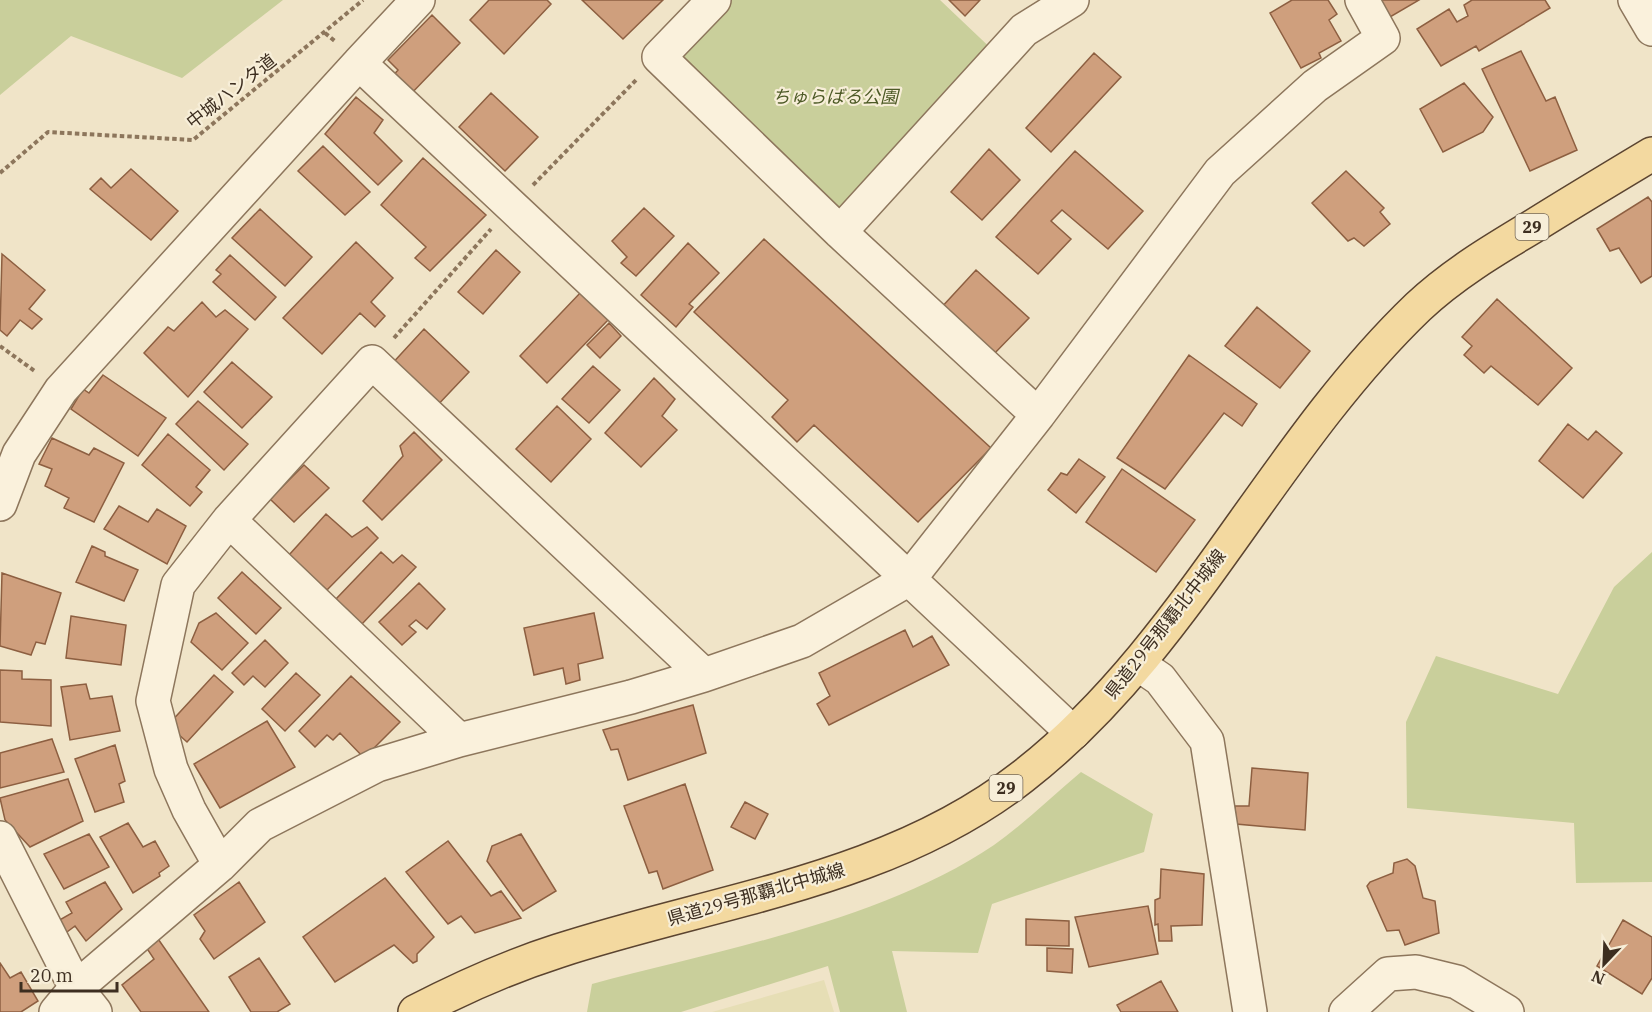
<svg xmlns="http://www.w3.org/2000/svg" width="1652" height="1012" font-family="'IBM Plex Serif','Noto Sans JP',serif">
  <style>
    .farmland { fill: #e6deb5 }
    .green { fill: #c9cf9b }
    .building { fill: #cf9f7d; stroke: #8d5f41; stroke-width: 1.5 }
    .lines { fill: none; stroke-linecap: round; stroke-linejoin: round }
    .minor-casing { stroke: #8d765c; stroke-width: 36 }
    .major-casing { stroke: #5b4430; stroke-width: 36 }
    .path { stroke: #8d765c; stroke-width: 4; stroke-dasharray: 4.5 3; stroke-linecap: butt }
    .minor { stroke: #faf1dc; stroke-width: 33 }
    .major { stroke: #f3d9a0; stroke-width: 33 }
    .labels { text-anchor: middle; dominant-baseline: central; stroke-width: 4.5; stroke-linejoin: round; paint-order: stroke }
    .shield { fill: #f7eed8; stroke: #756857; stroke-width: 1.5 }
    .shield-label { font-size: 16px; font-weight: bold; fill: #3d2e20 }
    .street-label { font-size: 18px; fill: #3d2e20; stroke: #f7eed8 }
    .park-label { font-size: 18px; font-style: italic; fill: #4d5a26; stroke: #f7eed8 }
  </style>
  <rect width="100%" height="100%" fill="#f0e4c8"/>
  <path class="farmland" d="M 824,980 L 834,1012 L 712,1012 Z"/>
  <path class="green" d="M 0,0 L 283,0 L 182,78 L 71,36 L 0,95 Z
    M 714,0 L 940,0 L 999,56 L 840,232 L 659,57 Z
    M 1652,552 L 1652,882 L 1576,883 L 1574,823 L 1407,808 L 1406,722 L 1436,656 L 1558,694 L 1614,587 Z
    M 1081,772 L 1153,814 L 1144,852 L 992,904 L 978,953 L 892,951 L 907,1012 L 840,1012 L 828,966 L 681,1012 L 587,1012 L 592,984 C 720,950 884,920 994,845 C 1024,824 1052,796 1081,772 Z"/>
  <path class="building" d="M 489,0 L 547,0 L 551,4 L 504,54 L 470,20 Z
    M 582,0 L 663,0 L 623,39 Z
    M 949,0 L 980,0 L 965,16 Z
    M 1292,0 L 1328,0 L 1337,14 L 1329,20 L 1341,41 L 1319,53 L 1321,58 L 1301,68 L 1270,13 Z
    M 1380,0 L 1419,0 L 1390,17 Z
    M 1472,0 L 1545,0 L 1550,8 L 1479,51 L 1476,46 L 1441,66 L 1417,29 L 1449,9 L 1457,22 L 1468,16 L 1464,5 Z
    M 432,15 L 460,43 L 408,97 L 390,79 L 398,70 L 388,60 Z
    M 1521,51 L 1546,101 L 1555,97 L 1577,150 L 1530,171 L 1482,69 Z
    M 1094,53 L 1121,77 L 1051,152 L 1026,128 Z
    M 1464,83 L 1493,117 L 1483,132 L 1443,152 L 1420,109 Z
    M 491,93 L 538,137 L 505,171 L 459,127 Z
    M 356,97 L 383,120 L 374,133 L 402,161 L 378,185 L 325,134 Z
    M 323,146 L 370,192 L 345,215 L 298,171 Z
    M 989,149 L 1020,180 L 982,220 L 951,192 Z
    M 1075,151 L 1143,211 L 1108,249 L 1062,210 L 1051,221 L 1071,239 L 1038,274 L 996,237 Z
    M 423,158 L 486,215 L 430,271 L 415,258 L 426,247 L 381,205 Z
    M 131,169 L 178,211 L 151,240 L 90,189 L 101,178 L 111,188 Z
    M 1346,171 L 1384,208 L 1380,212 L 1390,224 L 1364,246 L 1354,238 L 1348,241 L 1312,203 Z
    M 1648,197 L 1652,202 L 1652,276 L 1641,283 L 1619,248 L 1610,251 L 1597,229 Z
    M 644,208 L 674,236 L 636,276 L 621,263 L 627,257 L 612,241 Z
    M 260,209 L 312,257 L 285,286 L 232,238 Z
    M 764,239 L 991,448 L 918,522 L 814,425 L 797,442 L 772,417 L 788,400 L 694,312 Z
    M 356,242 L 393,278 L 371,302 L 385,316 L 375,327 L 360,313 L 322,354 L 283,318 Z
    M 688,243 L 719,273 L 689,304 L 693,307 L 676,327 L 641,295 Z
    M 496,250 L 520,272 L 483,314 L 458,292 Z
    M 2,254 L 45,290 L 29,309 L 42,319 L 32,329 L 20,320 L 7,336 L 0,330 Z
    M 230,255 L 276,297 L 255,320 L 213,282 L 221,274 L 216,270 Z
    M 976,270 L 1029,318 L 992,356 L 940,309 Z
    M 581,292 L 608,320 L 547,383 L 520,356 Z
    M 1497,299 L 1572,368 L 1538,405 L 1491,366 L 1484,373 L 1464,355 L 1472,346 L 1462,337 Z
    M 202,302 L 216,317 L 225,310 L 248,329 L 188,397 L 144,353 L 168,327 L 174,331 Z
    M 1257,307 L 1310,351 L 1280,388 L 1225,346 Z
    M 609,323 L 621,336 L 600,358 L 587,345 Z
    M 424,329 L 469,372 L 433,410 L 389,367 Z
    M 1189,355 L 1257,404 L 1242,426 L 1224,413 L 1165,489 L 1117,458 Z
    M 232,362 L 272,397 L 242,428 L 204,392 Z
    M 593,366 L 620,390 L 589,423 L 562,399 Z
    M 103,375 L 166,418 L 138,456 L 71,409 L 83,389 L 89,393 Z
    M 654,378 L 675,399 L 662,416 L 677,430 L 641,467 L 605,433 Z
    M 198,401 L 248,444 L 224,470 L 176,424 Z
    M 557,406 L 591,439 L 551,482 L 516,449 Z
    M 1568,424 L 1588,440 L 1596,431 L 1622,453 L 1583,498 L 1539,461 Z
    M 414,432 L 442,460 L 382,520 L 363,501 L 403,456 L 400,446 Z
    M 168,434 L 210,470 L 196,487 L 202,492 L 190,506 L 142,465 Z
    M 52,438 L 89,455 L 94,448 L 124,463 L 94,522 L 64,508 L 69,498 L 45,486 L 52,469 L 39,464 Z
    M 1079,459 L 1105,477 L 1076,513 L 1048,490 L 1061,473 L 1067,475 Z
    M 304,465 L 329,488 L 294,522 L 270,499 Z
    M 1122,469 L 1195,520 L 1156,572 L 1086,522 Z
    M 119,506 L 148,522 L 157,509 L 186,526 L 167,564 L 104,529 Z
    M 326,514 L 352,537 L 367,527 L 378,538 L 327,590 L 289,555 Z
    M 92,546 L 105,552 L 105,556 L 138,570 L 124,601 L 76,582 Z
    M 381,552 L 393,563 L 402,555 L 416,567 L 362,624 L 336,599 Z
    M 242,572 L 281,608 L 256,634 L 218,598 Z
    M 2,573 L 61,593 L 45,644 L 36,642 L 31,655 L 0,646 Z
    M 419,583 L 445,609 L 427,629 L 416,620 L 409,626 L 416,632 L 402,645 L 379,622 Z
    M 216,613 L 248,643 L 222,670 L 191,642 L 199,623 Z
    M 594,613 L 603,658 L 578,664 L 580,680 L 566,684 L 563,668 L 534,675 L 524,628 Z
    M 71,616 L 126,625 L 121,665 L 66,658 Z
    M 905,630 L 913,647 L 932,636 L 949,665 L 829,725 L 817,704 L 830,696 L 819,673 Z
    M 265,640 L 288,663 L 265,687 L 253,676 L 244,685 L 232,673 Z
    M 0,670 L 22,671 L 22,679 L 51,680 L 51,726 L 0,722 Z
    M 296,673 L 320,695 L 285,731 L 262,709 Z
    M 214,675 L 233,692 L 187,742 L 168,725 Z
    M 351,676 L 400,722 L 364,758 L 340,733 L 333,740 L 327,735 L 315,747 L 299,731 Z
    M 86,684 L 90,699 L 112,696 L 120,731 L 70,740 L 61,687 Z
    M 693,705 L 706,753 L 628,780 L 618,749 L 611,750 L 603,730 Z
    M 267,721 L 295,767 L 220,808 L 194,764 Z
    M 52,739 L 64,772 L 0,788 L 0,753 Z
    M 115,745 L 125,781 L 119,784 L 124,802 L 95,812 L 75,759 Z
    M 1252,768 L 1308,773 L 1305,830 L 1236,824 L 1235,806 L 1249,806 Z
    M 68,779 L 83,821 L 30,847 L 5,820 L 0,798 Z
    M 685,784 L 713,870 L 663,889 L 657,871 L 649,873 L 624,806 Z
    M 745,802 L 768,814 L 755,839 L 731,827 Z
    M 128,823 L 143,847 L 155,841 L 169,866 L 159,873 L 160,876 L 133,893 L 100,837 Z
    M 89,834 L 109,867 L 64,889 L 44,854 Z
    M 521,834 L 556,891 L 523,911 L 487,861 L 492,846 Z
    M 448,841 L 491,896 L 501,891 L 521,918 L 475,933 L 461,916 L 448,924 L 406,872 Z
    M 1407,859 L 1415,866 L 1423,898 L 1435,901 L 1439,933 L 1405,945 L 1399,930 L 1387,931 L 1367,886 L 1370,882 L 1393,873 L 1394,863 Z
    M 1161,869 L 1204,874 L 1202,925 L 1171,926 L 1172,941 L 1159,941 L 1158,924 L 1155,925 L 1155,900 L 1160,898 Z
    M 385,878 L 434,937 L 417,954 L 417,961 L 413,963 L 394,945 L 335,982 L 303,937 Z
    M 105,882 L 122,909 L 86,941 L 75,926 L 63,935 L 56,922 L 72,913 L 66,902 Z
    M 239,882 L 265,922 L 214,959 L 200,939 L 205,931 L 194,915 Z
    M 1148,906 L 1158,954 L 1089,967 L 1075,917 Z
    M 1026,919 L 1069,921 L 1069,946 L 1026,945 Z
    M 1623,920 L 1652,937 L 1652,978 L 1642,994 L 1597,966 Z
    M 156,936 L 209,1012 L 141,1012 L 122,985 L 154,959 L 144,944 Z
    M 1047,948 L 1073,949 L 1072,973 L 1047,971 Z
    M 259,958 L 290,1004 L 277,1012 L 251,1012 L 229,977 Z
    M 0,963 L 10,978 L 21,972 L 38,1001 L 21,1012 L 0,1012 Z
    M 1161,981 L 1178,1012 L 1121,1012 L 1117,1005 Z"/>
  <g class="lines">
    <g class="minor-casing">
      <path id="minor" d="M 1635,0 L 1652,29
        M 359,63 L 418,0
        M 840,232 L 1024,30 L 1072,0
        M 1038,415 L 1220,172 L 1315,86 L 1383,38 L 1362,0
        M 0,504 L 19,454 L 61,390 L 359,63 L 909,579 L 1038,415 L 840,232 L 659,57 L 714,0
        M 229,520 L 459,740
        M 1138,664 L 1160,679 L 1207,741 L 1250,1012
        M 704,675 L 802,641 L 909,579 L 1073,733
        M 0,838 L 76,988 L 95,1012
        M 56,1012 L 76,988 L 220,865 L 260,825 L 377,765 L 459,740 L 631,697 L 704,675 L 372,362 L 229,520 L 178,585 L 153,701 L 171,769 L 189,810 L 220,865
        M 1346,1012 L 1388,974 L 1416,972 L 1457,982 L 1507,1012"/>
    </g>
    <g class="major-casing">
      <path id="major" d="M 415,1012 C 461,988 508,967 558,951 C 714,900 889,881 1022,777 C 1186,650 1269,450 1418,307 C 1452,275 1492,251 1532,227 C 1572,202 1612,178 1652,154"/>
    </g>
    <path class="path" d="M 325,33 L 336,42
      M 0,173 L 48,132 L 193,140 L 363,0
      M 533,185 L 637,79
      M 394,338 L 491,229
      M 0,346 L 36,372"/>
    <use href="#minor" class="minor"/>
    <use href="#major" class="major"/>
  </g>
  <g class="labels">
    <g class="shield">
      <rect x="1515.5" y="214" width="33" height="26" rx="4.5"/>
      <rect x="989.5" y="775" width="33" height="26" rx="4.5"/>
    </g>
    <g class="shield-label">
      <text x="1532" y="227">29</text>
      <text x="1006" y="788">29</text>
    </g>
    <g class="street-label">
      <text transform="translate(231 91) rotate(-38)">中城ハンタ道</text>
      <text transform="translate(1165 624) rotate(-52)">県道29号那覇北中城線</text>
      <text transform="translate(756 894) rotate(-16)">県道29号那覇北中城線</text>
    </g>
    <g class="park-label">
      <text x="835" y="96">ちゅらばる公園</text>
    </g>
  </g>
  <g transform="translate(1604 964) rotate(203)" stroke="#f7eed8" stroke-width="4.5" paint-order="stroke">
  <path d="M0-4.5L10 22L0 15L-10 22Z" fill="#3d2e20"/>
  <text y="-9" font-size="16" font-weight="bold" text-anchor="middle" fill="#3d2e20">N</text>
  </g>
  <path d="M21 982v9h96v-9" fill="none" stroke="#3d2e20" stroke-width="3"/>
  <text x="30" y="982" font-size="18" fill="#3d2e20" stroke="#f7eed8" stroke-width="4.5" paint-order="stroke">20 m</text>
</svg>
